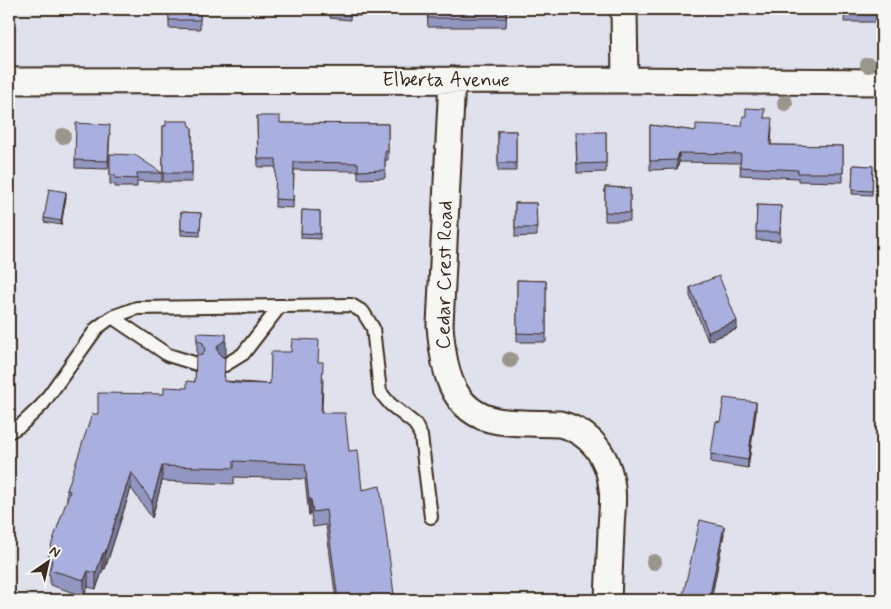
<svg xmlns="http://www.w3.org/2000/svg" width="891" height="609" font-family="Mynerve,sans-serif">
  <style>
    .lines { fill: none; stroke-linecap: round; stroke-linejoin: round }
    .service-casing { stroke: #3b2a1e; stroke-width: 16 }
    .minor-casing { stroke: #3b2a1e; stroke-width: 29 }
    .service { stroke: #f6f6f2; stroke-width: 12 }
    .minor { stroke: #f6f6f2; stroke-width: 25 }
    .tree { fill: #99968c }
    .wall { fill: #9197c1; stroke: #3b2a1e }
    .shaded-wall { fill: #767b9d; stroke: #3b2a1e }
    .building { fill: #a9b0e0; stroke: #3b2a1e }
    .labels { text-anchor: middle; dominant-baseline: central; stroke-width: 4; stroke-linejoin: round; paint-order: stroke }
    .street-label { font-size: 20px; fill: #3b2a1e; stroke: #f6f6f2 }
  </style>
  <rect width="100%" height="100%" fill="#dfe1ed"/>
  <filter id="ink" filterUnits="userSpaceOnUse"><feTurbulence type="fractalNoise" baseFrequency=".02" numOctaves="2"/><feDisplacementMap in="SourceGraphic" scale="10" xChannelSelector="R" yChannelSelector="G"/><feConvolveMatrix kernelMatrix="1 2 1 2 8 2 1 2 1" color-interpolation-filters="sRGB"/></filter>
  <g filter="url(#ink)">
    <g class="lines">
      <g class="service-casing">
        <path id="service" d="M 112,317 L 168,355 L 197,364
          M 225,365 L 243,354 L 280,306
          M 9,432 L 21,425 L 42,405 L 97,328 L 112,317 L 137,308 L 351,305 L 363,312 L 373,328 L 380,392 L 390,404 L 415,424 L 421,436 L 431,517"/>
      </g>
      <g class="minor-casing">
        <path id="minor" d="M 624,9 L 625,80
          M 452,80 L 440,325 C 443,365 449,413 498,421 C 518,424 539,423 560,424 C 591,432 609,457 612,488 C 614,502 611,517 611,531 C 610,554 609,577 608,600
          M 9,81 L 625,80 L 882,82"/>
      </g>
      <use href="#service" class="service"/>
      <use href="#minor" class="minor"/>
    </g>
    <g class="tree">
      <circle cx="868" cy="65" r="8"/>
      <circle cx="785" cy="103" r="8"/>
      <circle cx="63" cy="136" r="8"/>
      <circle cx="510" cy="360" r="8"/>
      <circle cx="654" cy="562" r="8"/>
    </g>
    <path class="wall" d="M 169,9 L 200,9 L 200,29 L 169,28 Z
      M 257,9 L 278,9 L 278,11 L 257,11 Z
      M 331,9 L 361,9 L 360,16 L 350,15 L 350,20 L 330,18 Z
      M 427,9 L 518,9 L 507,9 L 506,27 L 428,27 Z
      M 845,9 L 882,9 L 882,22 L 844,22 Z
      M 257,116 L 280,123 L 388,124 L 388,160 L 385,160 L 385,178 L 358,179 L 358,171 L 294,170 L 293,208 L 275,207 L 276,167 L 258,167 Z
      M 765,118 L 772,127 L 771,145 L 843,146 L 843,182 L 798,181 L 798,178 L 740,175 L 741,163 L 679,162 L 677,169 L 650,170 L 650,125 L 696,131 L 742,126 Z
      M 163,126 L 190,126 L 192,128 L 192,182 L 163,182 Z
      M 498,131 L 516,131 L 516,171 L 498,171 Z
      M 606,132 L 606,172 L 577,173 L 576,141 Z
      M 110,133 L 108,169 L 75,168 L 75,160 Z
      M 110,154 L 162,173 L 162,182 L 137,181 L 137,187 L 115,187 L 115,184 L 110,184 Z
      M 853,165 L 873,166 L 872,195 L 852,194 Z
      M 605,187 L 630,188 L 630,221 L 605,221 Z
      M 66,197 L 61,225 L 44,222 L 44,218 Z
      M 515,203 L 536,203 L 537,236 L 515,237 Z
      M 757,205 L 781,206 L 780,241 L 756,240 Z
      M 302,210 L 320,211 L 320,239 L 301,238 Z
      M 181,212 L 201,213 L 200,236 L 181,235 Z
      M 517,280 L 546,281 L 546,342 L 517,342 Z
      M 690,287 L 737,329 L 708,341 L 690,296 Z
      M 197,333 L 226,355 L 223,357 L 225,381 L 270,384 L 319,362 L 323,378 L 322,413 L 349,451 L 362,490 L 394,594 L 394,600 L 336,600 L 326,525 L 313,527 L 311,514 L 309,515 L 305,479 L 234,477 L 234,484 L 162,481 L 152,518 L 131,488 L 105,569 L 103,569 L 96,589 L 88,587 L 84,596 L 50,585 L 50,575 L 48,574 L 48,559 L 67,501 L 67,490 L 98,414 L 187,388 L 195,382 L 198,356 L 197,355 Z
      M 756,411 L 748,468 L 711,462 L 711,454 L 720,422 Z
      M 724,534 L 711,600 L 683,600 L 683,595 Z"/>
    <path class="shaded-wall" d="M 679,153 L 679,162 L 677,169 L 677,160 Z
      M 66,192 L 66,197 L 61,225 L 61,221 Z
      M 737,321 L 737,329 L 708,341 L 708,332 Z
      M 226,334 L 226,355 L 218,361 L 217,350 L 218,345 Z
      M 756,402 L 756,411 L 748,468 L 748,460 Z
      M 162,466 L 162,481 L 152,518 L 152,502 Z
      M 131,472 L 131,488 L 105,569 L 105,553 Z
      M 309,499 L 311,499 L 311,514 L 309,515 Z
      M 724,526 L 724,534 L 711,600 L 709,600 Z
      M 103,553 L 103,569 L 96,589 L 96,573 Z
      M 88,571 L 88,587 L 84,596 L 84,580 Z"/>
    <path class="building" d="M 169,9 L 200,9 L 200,20 L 169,20 Z
      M 331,9 L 350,9 L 350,12 L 330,10 Z
      M 428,9 L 506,9 L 506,18 L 428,18 Z
      M 845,9 L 882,9 L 882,13 L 844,14 Z
      M 746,108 L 765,109 L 764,118 L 772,118 L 770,145 L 843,146 L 843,173 L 798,173 L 798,170 L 740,167 L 741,154 L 679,153 L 677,160 L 650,161 L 650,125 L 696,131 L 696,124 L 742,126 L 743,116 L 746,116 Z
      M 257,116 L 280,116 L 280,123 L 388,124 L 388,152 L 385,151 L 385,170 L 358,171 L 358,163 L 294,162 L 293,200 L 275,199 L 276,159 L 258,159 Z
      M 166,121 L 189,121 L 190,126 L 192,128 L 192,173 L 163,173 L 163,126 L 166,126 Z
      M 76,123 L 110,125 L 108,161 L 75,160 Z
      M 498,131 L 516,131 L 516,163 L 498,163 Z
      M 576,132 L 606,132 L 606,163 L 577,164 Z
      M 110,154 L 135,155 L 162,173 L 137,173 L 137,179 L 115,178 L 115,175 L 110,175 Z
      M 853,165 L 873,166 L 872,191 L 852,190 Z
      M 605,187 L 630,188 L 630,213 L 605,212 Z
      M 49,189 L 66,192 L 61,221 L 44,218 Z
      M 515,203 L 536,203 L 537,228 L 515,228 Z
      M 757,205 L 781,206 L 780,232 L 756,232 Z
      M 302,210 L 320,211 L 320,234 L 301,233 Z
      M 181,212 L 201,213 L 200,231 L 181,230 Z
      M 719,276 L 737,321 L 708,332 L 690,287 Z
      M 517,280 L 546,281 L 546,334 L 517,333 Z
      M 197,333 L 226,334 L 226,340 L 218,345 L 217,350 L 221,356 L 225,358 L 224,381 L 236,383 L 270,384 L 271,352 L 291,352 L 292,339 L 319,340 L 318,362 L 323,362 L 321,413 L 345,413 L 349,451 L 358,450 L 362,490 L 380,486 L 394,594 L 383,596 L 383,600 L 338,600 L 326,510 L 313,512 L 311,499 L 309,499 L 305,464 L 234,461 L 234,468 L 162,466 L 152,502 L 131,472 L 105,553 L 103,553 L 96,573 L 88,571 L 84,580 L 50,570 L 52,560 L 48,559 L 52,543 L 70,491 L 67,490 L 92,414 L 98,414 L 98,393 L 164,394 L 164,387 L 187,388 L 187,381 L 195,382 L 196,356 L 202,355 L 205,350 L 203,343 L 197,340 Z
      M 724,398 L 756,402 L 748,460 L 711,454 L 716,421 L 720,422 Z
      M 700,520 L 724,526 L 709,600 L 683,595 Z"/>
  </g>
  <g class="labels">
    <g class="street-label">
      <text x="446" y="80">Elberta Avenue</text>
      <text transform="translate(445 275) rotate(-89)">Cedar Crest Road</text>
    </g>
  </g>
  <rect width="891" height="609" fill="none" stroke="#f6f6f2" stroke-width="30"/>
  <rect x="15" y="15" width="861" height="579" fill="none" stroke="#3b2a1e" stroke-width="2" filter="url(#ink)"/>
  <g transform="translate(48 562) rotate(34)" stroke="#f6f6f2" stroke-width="4" paint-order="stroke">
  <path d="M0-4L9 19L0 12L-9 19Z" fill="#3b2a1e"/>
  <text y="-8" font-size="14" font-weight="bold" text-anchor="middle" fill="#3b2a1e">N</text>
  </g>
</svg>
